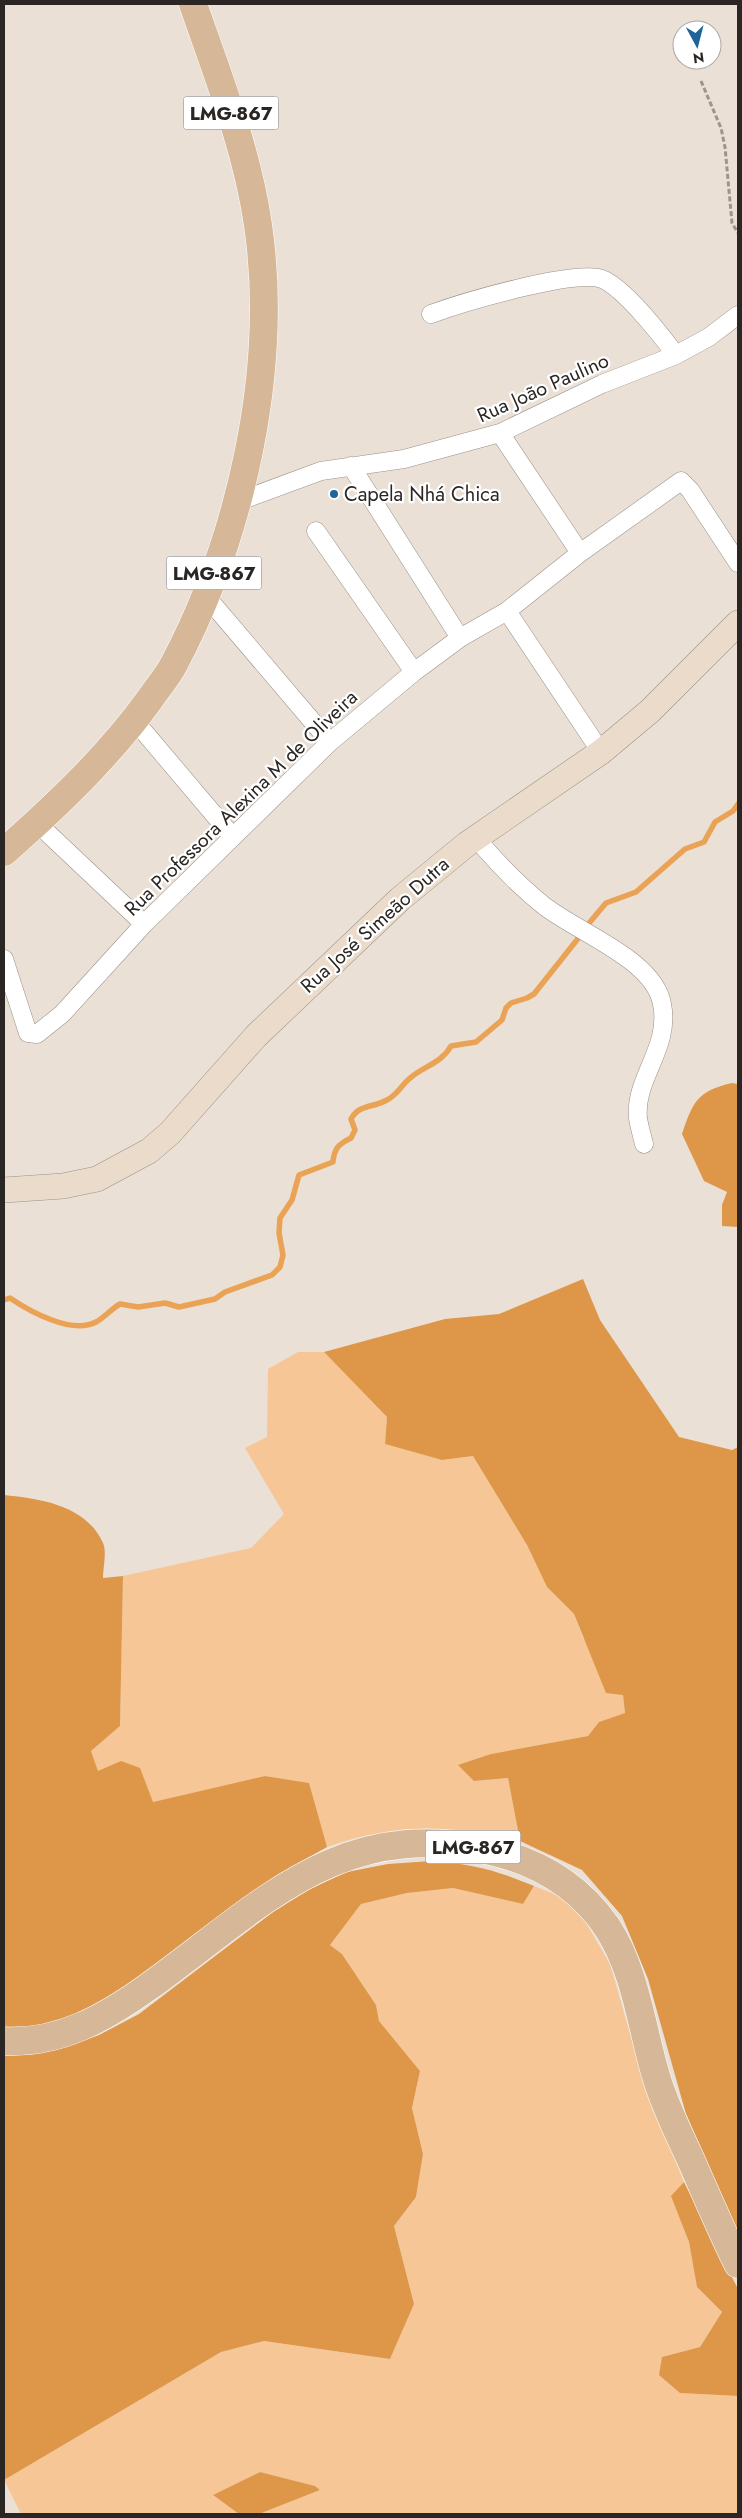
<svg xmlns="http://www.w3.org/2000/svg" width="742" height="2518" font-family="Jost,sans-serif">
  <style>
    .green { fill: #f6c696 }
    .forest { fill: #de9748 }
    .lines { fill: none; stroke-linecap: round; stroke-linejoin: round }
    .stream { stroke: #eaa254; stroke-width: 5.5 }
    .minor-casing { stroke: #9a9188; stroke-width: 19 }
    .secondary-casing { stroke: #9a9188; stroke-width: 26 }
    .primary-casing { stroke: #fff; stroke-width: 29 }
    .path { stroke: #9c958e; stroke-width: 3; stroke-dasharray: 5 2.5; stroke-linecap: butt }
    .minor { stroke: #fff; stroke-width: 18 }
    .secondary { stroke: #ebdbcb; stroke-width: 25 }
    .primary { stroke: #d6b898; stroke-width: 28 }
    .poi-dot { fill: #1e6499; stroke: #fff; stroke-width: 2 }
    .labels { text-anchor: middle; dominant-baseline: central; stroke-width: 4.5; stroke-linejoin: round; paint-order: stroke }
    .shield { fill: #fff; stroke: #6a6765; stroke-width: 1 }
    .shield-label { font-size: 19px; font-weight: bold; fill: #2a2623 }
    .street-label { font-size: 20px; fill: #2a2623; stroke: #fff }
    .poi-label { font-size: 20px; fill: #2a2623; stroke: #fff; text-anchor: start }
  </style>
  <rect width="100%" height="100%" fill="#eae0d6"/>
  <path class="green" d="M 298,1352 L 324,1352 L 387,1417 L 385,1444 L 442,1460 L 473,1456 L 527,1545 L 547,1587 L 574,1614 L 583,1638 L 623,1695 L 625,1713 L 599,1722 L 588,1736 L 491,1754 L 474,1781 L 508,1778 L 520,1841 C 451,1824 394,1823 327,1847 L 308,1783 L 265,1776 L 153,1802 L 98,1771 L 91,1751 L 120,1726 L 123,1576 L 251,1548 L 284,1514 L 245,1448 L 267,1437 L 268,1369 Z
    M 534,1886 L 567,1899 L 585,1921 L 610,1964 L 646,2089 L 684,2182 L 672,2196 L 689,2242 L 697,2287 L 722,2312 L 700,2347 L 662,2357 L 680,2393 L 738,2396 L 738,2514 L 259,2514 L 320,2490 L 315,2486 L 260,2472 L 214,2496 L 239,2514 L 21,2514 L 4,2480 L 221,2352 L 264,2341 L 390,2359 L 414,2304 L 394,2226 L 416,2197 L 423,2154 L 412,2108 L 420,2071 L 379,2021 L 376,2005 L 342,1954 L 330,1945 L 361,1904 L 407,1893 L 453,1888 L 523,1904 Z"/>
  <path class="forest" d="M 732,1083 L 738,1084 L 738,1227 L 722,1226 L 722,1205 L 727,1192 L 704,1181 L 682,1134 C 693,1102 697,1091 732,1083 Z
    M 583,1279 L 600,1320 L 679,1437 L 732,1450 L 738,1447 L 738,2233 L 686,2114 L 648,1979 L 622,1916 L 582,1870 L 520,1841 L 508,1778 L 474,1781 L 458,1765 L 491,1754 L 588,1736 L 599,1722 L 625,1713 L 623,1695 L 606,1693 L 574,1614 L 547,1587 L 527,1545 L 473,1456 L 442,1460 L 385,1444 L 387,1417 L 324,1352 L 445,1319 L 499,1314 Z
    M 4,1495 C 41,1499 86,1505 103,1543 C 107,1551 103,1568 103,1578 L 123,1576 L 120,1726 L 91,1751 L 98,1771 L 121,1761 L 140,1768 L 153,1802 L 265,1776 L 309,1783 L 327,1847 L 279,1874 L 117,1999 L 65,2024 L 4,2032 Z
    M 431,1861 C 472,1864 496,1870 534,1886 L 523,1904 L 453,1888 L 407,1893 L 361,1904 L 330,1945 L 342,1954 L 376,2005 L 379,2021 L 420,2071 L 412,2108 L 423,2154 L 416,2197 L 394,2226 L 414,2304 L 390,2359 L 264,2341 L 221,2352 L 4,2480 L 4,2052 L 61,2048 L 99,2035 L 139,2014 L 273,1912 L 310,1889 L 347,1872 L 388,1864 Z
    M 684,2182 L 738,2289 L 738,2396 L 680,2393 L 659,2375 L 662,2357 L 700,2347 L 722,2312 L 697,2287 L 689,2242 L 671,2196 Z
    M 260,2472 L 315,2486 L 320,2490 L 259,2514 L 239,2514 L 213,2495 Z"/>
  <g class="lines">
    <path class="stream" d="M 590,922 L 606,903 L 636,892 L 685,849 L 704,842 L 715,822 L 733,811 L 738,804
      M 4,1300 L 10,1298 C 29,1311 72,1335 96,1322 C 104,1318 111,1309 120,1304 L 138,1307 L 165,1303 L 179,1307 L 215,1299 L 225,1292 L 272,1275 L 280,1267 L 283,1255 L 279,1233 L 280,1218 L 292,1200 L 299,1175 L 333,1162 C 334,1148 339,1144 351,1138 L 355,1130 L 351,1119 C 359,1104 373,1108 387,1100 C 397,1095 401,1086 409,1079 C 423,1066 441,1064 451,1046 L 476,1042 L 502,1020 L 506,1008 L 511,1003 L 527,998 L 534,994 L 580,936"/>
    <g class="minor-casing">
      <path id="minor" d="M 431,314 C 461,303 574,269 602,279 C 624,288 661,335 676,355
        M 500,433 L 580,553
        M 351,466 L 460,638
        M 237,502 L 321,471 L 404,459 L 500,433 L 602,384 L 676,355 L 709,337 L 738,315
        M 316,531 L 414,672
        M 205,595 L 330,742
        M 507,611 L 601,752
        M 134,720 L 233,837
        M 37,823 L 144,924
        M 476,838 C 497,863 518,885 543,905 C 578,933 654,959 662,1004 C 671,1048 634,1078 638,1118 C 639,1126 642,1135 644,1144
        M 4,959 L 28,1033 L 37,1034 L 62,1014 L 144,924 L 330,742 L 414,672 L 460,638 L 507,611 L 580,553 L 681,481 L 690,490 L 738,563"/>
    </g>
    <g class="secondary-casing">
      <path id="secondary" d="M 4,1190 L 63,1186 L 97,1179 L 149,1151 L 170,1133 L 256,1036 L 400,899 L 467,844 L 601,752 L 650,711 L 738,623"/>
    </g>
    <g class="primary-casing">
      <path id="primary" d="M 4,852 C 57,805 108,757 150,699 C 158,687 168,676 174,664 C 241,537 279,368 258,225 C 247,149 218,76 193,4
        M 4,2041 C 59,2044 105,2018 148,1987 C 261,1906 339,1816 491,1851 C 538,1862 579,1886 607,1927 C 636,1971 641,2026 656,2076 C 664,2104 678,2132 690,2158 C 706,2194 721,2230 738,2264"/>
    </g>
    <path class="path" d="M 701,81 L 721,128 L 725,147 L 732,223 L 738,233"/>
    <use href="#minor" class="minor"/>
    <use href="#secondary" class="secondary"/>
    <use href="#primary" class="primary"/>
  </g>
  <circle class="poi-dot" cx="334" cy="494" r="5"/>
  <g class="labels">
    <g class="shield">
      <rect x="183.5" y="96.5" width="95" height="33" rx="4"/>
      <rect x="166.5" y="556.5" width="95" height="33" rx="4"/>
      <rect x="425.5" y="1830.5" width="95" height="33" rx="4"/>
    </g>
    <g class="shield-label">
      <text x="231" y="113">LMG-867</text>
      <text x="214" y="573">LMG-867</text>
      <text x="473" y="1847">LMG-867</text>
    </g>
    <g class="street-label">
      <text transform="translate(543 388) rotate(-24)">Rua João Paulino</text>
      <text transform="translate(241 803) rotate(-44)">Rua Professora Alexina M de Oliveira</text>
      <text transform="translate(375 925) rotate(-42)">Rua José Simeão Dutra</text>
    </g>
    <g class="poi-label">
      <text x="344" y="494">Capela Nhá Chica</text>
    </g>
  </g>
  <rect width="742" height="2518" fill="none" stroke="#2a2623" stroke-width="10"/>
  <g transform="translate(697 45) rotate(173)"><circle r="24" fill="#ffffff" stroke="#aaa8a7"/>
  <path d="M0-4L9 19L0 12L-9 19Z" fill="#1e6499"/>
  <text y="-8" font-size="14" font-weight="bold" text-anchor="middle" fill="#2a2623">N</text>
  </g>
</svg>
